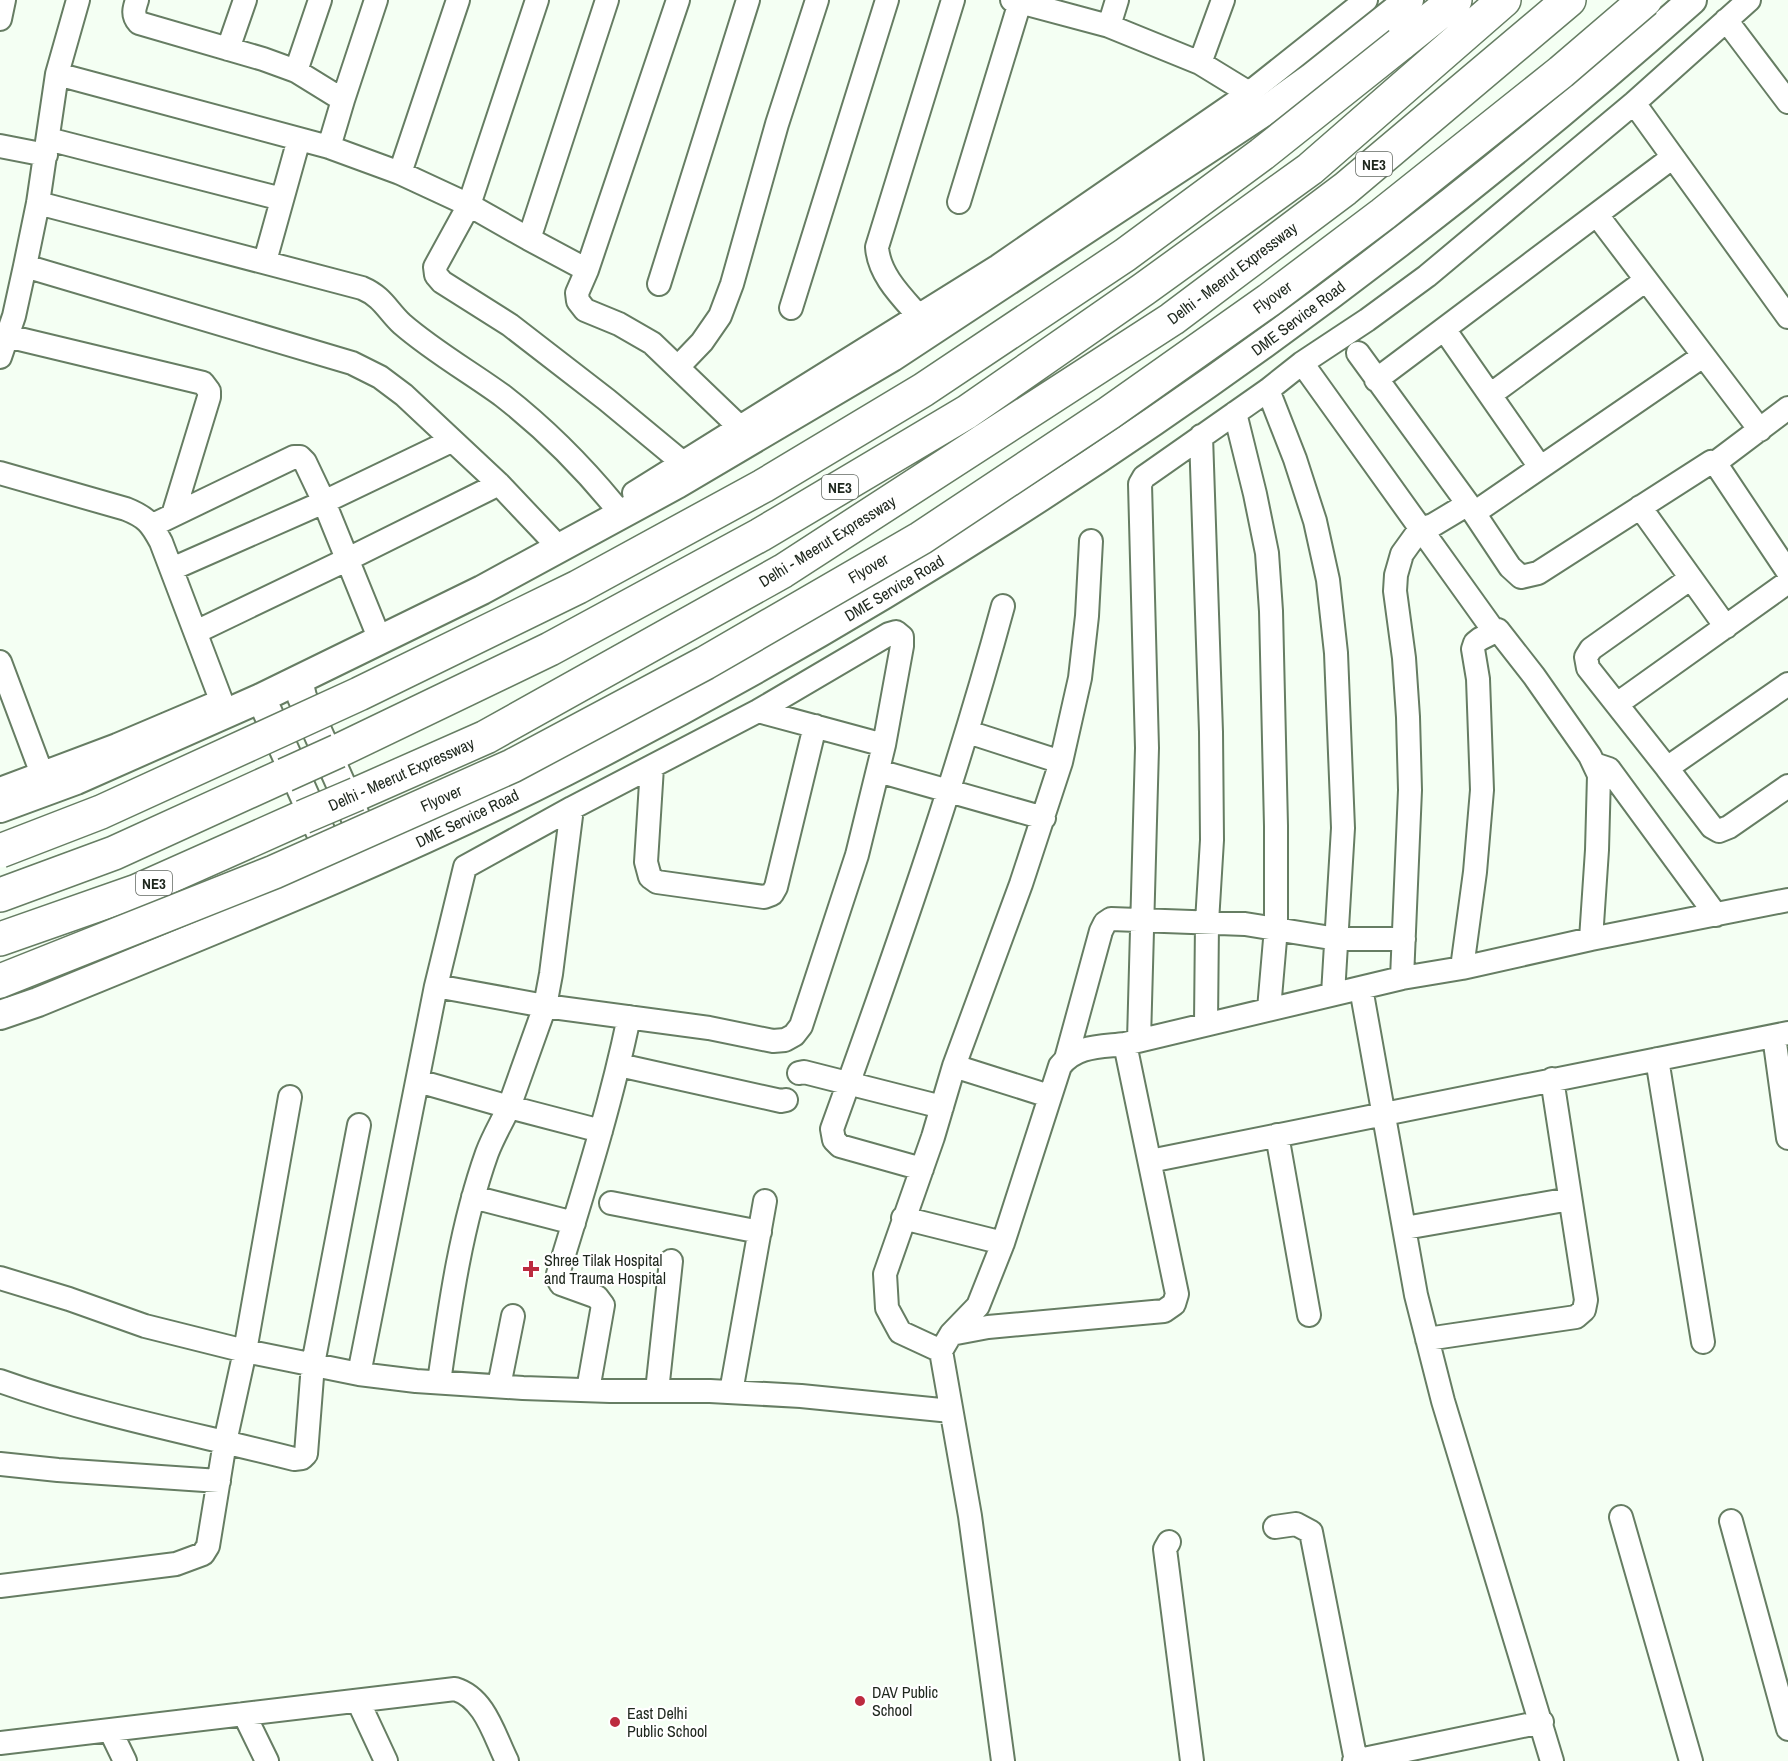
<svg xmlns="http://www.w3.org/2000/svg" width="1788" height="1761" font-family="'Archivo Narrow',sans-serif">
  <style>
    .lines { fill: none; stroke-linecap: round; stroke-linejoin: round }
    .minor-casing { stroke: #667d63; stroke-width: 26 }
    .major-casing { stroke: #667d63; stroke-width: 32 }
    .highway-casing { stroke: #667d63; stroke-width: 36 }
    .minor { stroke: #fff; stroke-width: 22 }
    .major { stroke: #fff; stroke-width: 28 }
    .highway { stroke: #fff; stroke-width: 33 }
    .highway-bridge-casing { stroke: #667d63; stroke-width: 36; stroke-linecap: butt }
    .highway-bridge { stroke: #fff; stroke-width: 33 }
    .poi-dot { fill: #bc2b3f; stroke: #fff; stroke-width: 2 }
    .labels { text-anchor: middle; dominant-baseline: central; stroke-width: 4.5; stroke-linejoin: round; paint-order: stroke }
    .shield { fill: #fff; stroke: #626861; stroke-width: 1.5 }
    .shield-label { font-size: 15px; font-weight: bold; fill: #1e271d }
    .street-label { font-size: 16px; fill: #1e271d; stroke: #fff }
    .poi-label { font-size: 16px; fill: #1e271d; stroke: #fff; text-anchor: start }
  </style>
  <rect width="100%" height="100%" fill="#f4fff3"/>
  <g class="lines">
    <g class="minor-casing">
      <path id="minor" d="M 137,0 C 134,9 132,15 139,23 L 263,59 L 296,71 L 343,100 L 329,147
        M 537,0 L 469,205 L 435,267 L 436,275 L 442,282 L 510,325 L 607,400 L 683,463
        M 678,0 L 587,270 L 577,293 L 578,301 L 585,310 L 619,324 L 652,343 L 751,438
        M 1012,0 L 1109,26 L 1200,63 L 1249,93
        M 0,19 L 4,0
        M 1726,20 L 1788,102
        M 1109,26 L 1117,0
        M 228,49 L 245,0
        M 1200,63 L 1223,0
        M 296,71 L 320,0
        M 57,74 L 329,147 L 400,173 L 469,205 L 529,239 L 607,0
        M 343,100 L 376,0
        M 1634,103 L 1788,317
        M 48,139 L 282,199
        M 0,146 L 46,155
        M 400,173 L 458,0
        M 959,202 L 1020,2
        M 38,203 L 362,288 C 383,297 387,310 402,324 C 433,351 470,372 503,396 C 544,428 581,465 614,505
        M 1597,215 L 1760,430
        M 529,239 L 587,270
        M 265,261 L 299,139
        M 25,266 L 352,363 L 380,377 L 404,395 L 499,484 L 551,539
        M 659,284 L 748,0
        M 791,308 L 887,0
        M 928,327 C 909,303 879,279 877,247 L 953,0
        M 1444,329 L 1540,467
        M 7,336 L 203,383 L 209,391 L 209,397 L 173,515
        M 1358,353 L 1468,504 L 1510,567 L 1521,577 L 1538,573 L 1711,462 L 1718,467 L 1788,572
        M 0,357 L 14,316 L 25,266 L 38,203 L 57,74 L 78,0
        M 1302,363 L 1494,631
        M 678,367 L 702,342 L 720,316 L 732,284 L 777,124 L 817,0
        M 1376,380 L 1673,157
        M 1268,390 L 1295,459 L 1315,521 L 1328,580 L 1336,653 L 1343,828 L 1333,994
        M 1490,395 L 1646,280
        M 1235,413 L 1255,494 L 1267,553 L 1271,611 L 1276,826 L 1276,928 L 1269,1009
        M 1201,436 L 1211,732 L 1212,840 L 1207,922 L 1206,1024
        M 1715,463 L 1788,408
        M 0,473 L 126,509 C 146,517 151,523 161,542 L 221,700
        M 634,493 L 998,266 L 1249,93 L 1366,0
        M 1640,507 L 1726,627
        M 1474,513 L 1703,356
        M 153,525 L 294,457 L 300,457 L 305,462 L 324,502 L 376,630
        M 172,569 L 324,502 L 451,441
        M 196,632 L 346,560 L 499,484
        M 0,662 L 42,774
        M 1788,684 L 1667,768 L 1712,827 L 1719,831 L 1729,827 L 1788,786
        M 1617,704 L 1788,582
        M 758,711 L 884,745
        M 968,732 L 1061,762
        M 1594,764 L 1609,769 L 1716,915
        M 652,767 L 646,862 L 650,877 L 657,882 L 764,897 L 772,894 L 776,887 L 815,726
        M 1667,768 L 1588,668 L 1586,657 L 1591,649 L 1691,578
        M 878,771 L 1044,818
        M 0,789 L 117,745 L 216,703
        M 572,808 L 551,974 L 545,1006 L 509,1107 L 601,1131
        M 1462,968 L 1475,872 L 1482,790 L 1478,679 L 1473,649 L 1475,643 L 1480,639 L 1498,630 L 1534,676 L 1590,756 L 1599,775 L 1597,850 L 1591,939
        M 1402,978 L 1410,790 L 1408,717 L 1404,658 L 1395,591 L 1396,575 L 1402,554 L 1420,529 L 1433,525 L 1468,504
        M 1361,988 L 1416,1295 L 1443,1401 L 1552,1761
        M 1774,1036 L 1788,1138
        M 1139,1040 L 1147,748 L 1140,484 L 1144,477 L 1268,390 L 1302,363 L 1367,320 L 1427,276 L 1634,103 L 1749,0
        M 1066,1059 L 1101,931 L 1105,923 L 1111,919 L 1245,924 L 1337,939 L 1404,939
        M 1657,1059 L 1703,1342
        M 619,1065 L 781,1101 L 786,1100
        M 954,1066 L 1049,1096
        M 799,1073 L 804,1072 L 942,1107
        M 418,1081 L 509,1107 C 502,1122 493,1137 487,1153 C 461,1226 450,1305 439,1382
        M 1277,1135 L 1309,1315
        M 1150,1161 L 1788,1033
        M 922,1169 L 840,1146 L 834,1140 L 832,1129 C 894,957 955,783 1003,606
        M 473,1197 L 574,1223
        M 611,1203 L 760,1232
        M 903,1218 L 1003,1243
        M 1405,1228 L 1570,1199
        M 0,1278 L 69,1299 L 145,1326 L 245,1351 L 359,1374 L 416,1381 L 523,1388 L 610,1391 L 710,1391 L 801,1396 L 951,1411
        M 951,1334 L 988,1327 L 1164,1311 L 1174,1304 L 1177,1294 L 1125,1044
        M 1427,1339 L 1576,1317 L 1584,1310 L 1586,1300 L 1552,1079
        M 941,1351 L 900,1332 L 887,1308 L 885,1274 L 933,1137 L 954,1066 L 1021,884 L 1061,762 L 1080,678 L 1087,616 L 1091,541
        M 359,1374 L 436,986 L 465,867 L 572,808 L 758,711 L 889,634 L 896,632 L 902,637 L 902,646 L 884,745 L 857,855 L 801,1026 L 794,1035 L 785,1040 L 773,1041 L 709,1028 L 545,1006 L 436,986
        M 0,1381 C 95,1415 196,1434 294,1459 L 302,1458 L 306,1454 L 313,1364 L 359,1125
        M 499,1386 L 513,1316
        M 588,1390 L 603,1305 L 597,1297 L 561,1284 L 558,1279 L 558,1274 C 584,1189 611,1104 629,1017
        M 657,1391 L 671,1261
        M 731,1392 L 765,1201
        M 0,1464 L 58,1470 L 219,1481
        M 1621,1517 L 1691,1761
        M 1731,1521 L 1788,1729
        M 1275,1527 L 1296,1524 L 1311,1532 L 1356,1761
        M 1169,1542 L 1165,1549 L 1192,1761
        M 0,1586 L 176,1564 L 203,1554 L 208,1546 L 225,1442 L 245,1351 L 290,1097
        M 358,1701 L 386,1761
        M 244,1714 L 267,1761
        M 110,1730 L 125,1761
        M 0,1743 L 455,1689 C 485,1698 494,1735 507,1761
        M 1003,1761 L 970,1516 L 941,1351 L 951,1334 L 978,1306 L 1003,1243 L 1060,1066 C 1076,1045 1101,1047 1125,1044 L 1402,978 L 1462,968 L 1591,939 L 1788,900
        M 1354,1761 L 1542,1722"/>
    </g>
    <g class="major-casing">
      <path id="major" d="M 298,680 L 302,697 L 371,852
        M 267,711 L 337,869
        M 0,808 L 76,780 L 261,698 L 482,590 L 677,484 L 892,357 L 1262,113 L 1311,78 L 1409,0
        M 0,1015 L 38,1002 C 216,929 395,858 566,771 C 972,563 1351,303 1692,0"/>
    </g>
    <g class="highway-casing">
      <path id="highway" d="M 1400,44 L 1455,0
        M 338,751 L 550,649 L 760,535 L 967,412 L 1144,289 L 1310,169 L 1504,0
        M 357,794 L 486,737 L 783,571 L 1172,319 L 1345,189 L 1569,0
        M 0,895 L 114,853 L 285,775
        M 0,939 L 137,891 L 303,817"/>
    </g>
    <use href="#minor" class="minor"/>
    <use href="#major" class="major"/>
    <use href="#highway" class="highway"/>
    <g class="highway-bridge-casing">
      <path id="highway-bridge" d="M 285,775 L 338,751
        M 303,817 L 357,794
        M 0,851 L 101,812 L 359,694 L 578,587 L 763,486 L 923,390 L 1125,255 L 1262,154 L 1400,44
        M 0,981 L 274,872 L 512,766 L 705,663 L 921,538 L 1109,413 L 1269,300 L 1383,214 L 1561,72 L 1645,0"/>
    </g>
    <use href="#highway-bridge" class="highway-bridge"/>
  </g>
  <g class="poi-dot">
    <path d="M528 1260h6v6h6v6h-6v6h-6v-6h-6v-6h6z"/>
    <circle cx="860" cy="1701" r="6"/>
    <circle cx="615" cy="1722" r="6"/>
  </g>
  <g class="labels">
    <g class="shield">
      <rect x="1356" y="152" width="36" height="24" rx="4.5"/>
      <rect x="822" y="475" width="36" height="24" rx="4.5"/>
      <rect x="136" y="871" width="36" height="24" rx="4.5"/>
    </g>
    <g class="shield-label">
      <text x="1374" y="164">NE3</text>
      <text x="840" y="487">NE3</text>
      <text x="154" y="883">NE3</text>
    </g>
    <g class="street-label">
      <text transform="translate(1232 273) rotate(-37)">Delhi - Meerut Expressway</text>
      <text transform="translate(1272 297) rotate(-36)">Flyover</text>
      <text transform="translate(1298 318) rotate(-37)">DME Service Road</text>
      <text transform="translate(827 541) rotate(-32)">Delhi - Meerut Expressway</text>
      <text transform="translate(868 568) rotate(-30)">Flyover</text>
      <text transform="translate(894 588) rotate(-31)">DME Service Road</text>
      <text transform="translate(401 774) rotate(-24)">Delhi - Meerut Expressway</text>
      <text transform="translate(441 798) rotate(-24)">Flyover</text>
      <text transform="translate(467 818) rotate(-26)">DME Service Road</text>
    </g>
    <g class="poi-label">
      <text x="544" y="1260">Shree Tilak Hospital<tspan x="544" dy="18">and Trauma Hospital</tspan></text>
      <text x="872" y="1692">DAV Public<tspan x="872" dy="18">School</tspan></text>
      <text x="627" y="1713">East Delhi<tspan x="627" dy="18">Public School</tspan></text>
    </g>
  </g>
</svg>
